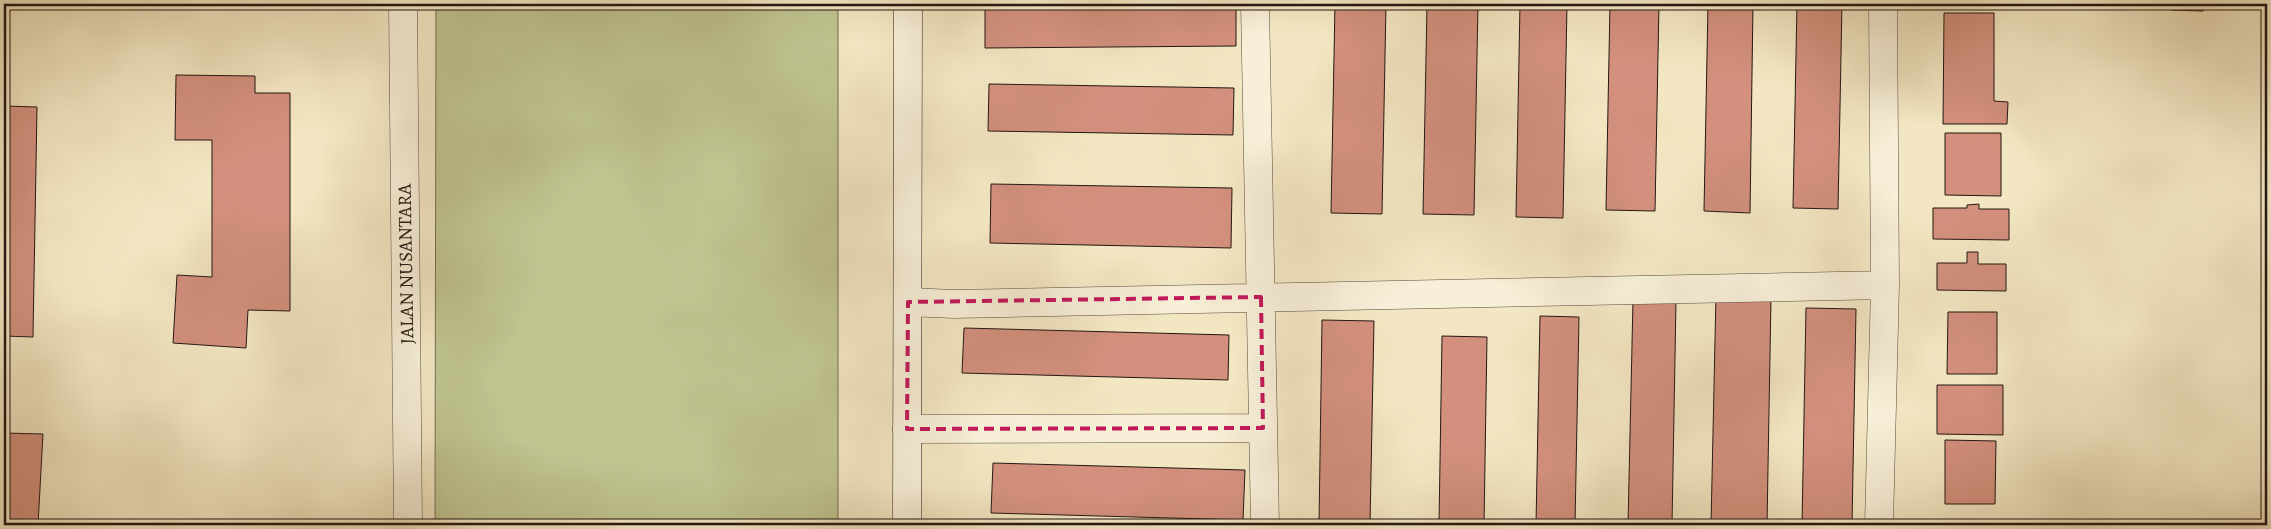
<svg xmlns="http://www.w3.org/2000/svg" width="2271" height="529" font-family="Alegreya,serif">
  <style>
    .green { fill: #bfc491; stroke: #716e51 }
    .building { fill: #d3907e; stroke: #231711 }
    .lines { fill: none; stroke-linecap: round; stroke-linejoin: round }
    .minor-casing { stroke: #574b3e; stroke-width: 29 }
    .secondary-casing { stroke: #231711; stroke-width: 29 }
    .minor { stroke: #f7efd8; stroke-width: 28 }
    .secondary { stroke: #f7efd8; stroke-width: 28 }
    .marked { fill: none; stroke: #c2185b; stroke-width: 4; stroke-dasharray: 10 6; stroke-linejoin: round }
    .labels { text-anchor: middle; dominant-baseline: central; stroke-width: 4; stroke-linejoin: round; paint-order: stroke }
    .street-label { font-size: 19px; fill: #231711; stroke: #f7efd8 }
  </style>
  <rect width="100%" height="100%" fill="#f3e7c3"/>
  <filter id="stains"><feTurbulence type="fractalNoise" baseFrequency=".004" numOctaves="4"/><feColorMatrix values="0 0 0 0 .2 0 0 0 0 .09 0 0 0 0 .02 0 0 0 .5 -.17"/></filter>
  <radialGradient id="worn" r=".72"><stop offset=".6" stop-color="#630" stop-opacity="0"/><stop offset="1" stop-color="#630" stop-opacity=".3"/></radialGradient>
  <path class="green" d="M 436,4 L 838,4 L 838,525 L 435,525 Z"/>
  <path class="building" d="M 985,4 L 1236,4 L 1236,46 L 985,48 Z
    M 1335,4 L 1386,4 L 1382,214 L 1331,213 Z
    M 1427,4 L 1478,4 L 1474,215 L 1423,214 Z
    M 1520,4 L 1567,4 L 1563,218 L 1516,217 Z
    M 1610,4 L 1659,4 L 1655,211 L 1606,210 Z
    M 1708,4 L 1753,4 L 1750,213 L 1704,211 Z
    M 1797,4 L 1842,4 L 1838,209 L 1793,208 Z
    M 2172,4 L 2204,4 L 2203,11 L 2171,10 Z
    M 1944,13 L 1994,13 L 1994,101 L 2008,102 L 2007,124 L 1943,124 Z
    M 176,75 L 255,76 L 255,93 L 290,93 L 290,311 L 248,310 L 246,348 L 173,343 L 177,275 L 212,277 L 212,140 L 175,140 Z
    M 989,84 L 1234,88 L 1233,135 L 988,131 Z
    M 4,106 L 37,107 L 33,337 L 4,336 Z
    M 1945,133 L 2001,133 L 2001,196 L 1945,195 Z
    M 991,184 L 1232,188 L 1231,248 L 990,243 Z
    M 1979,204 L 1979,209 L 2009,209 L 2009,240 L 1933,239 L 1933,208 L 1967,208 L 1967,205 Z
    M 1967,252 L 1978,252 L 1978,264 L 2006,264 L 2006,291 L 1937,290 L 1937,263 L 1967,263 Z
    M 1716,295 L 1771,297 L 1767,525 L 1711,525 Z
    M 1633,300 L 1676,301 L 1672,525 L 1628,525 Z
    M 1806,308 L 1856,309 L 1852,525 L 1802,525 Z
    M 1948,312 L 1997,312 L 1997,374 L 1947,374 Z
    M 1540,316 L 1579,317 L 1575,525 L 1536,525 Z
    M 1322,320 L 1374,321 L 1370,525 L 1319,525 Z
    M 964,328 L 1229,335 L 1228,380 L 962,373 Z
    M 1442,336 L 1487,337 L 1484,525 L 1439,525 Z
    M 1937,385 L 2003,385 L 2003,435 L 1937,434 Z
    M 4,433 L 43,434 L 38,525 L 4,525 Z
    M 1945,440 L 1996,441 L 1995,504 L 1945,504 Z
    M 993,463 L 1245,470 L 1243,520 L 991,513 Z"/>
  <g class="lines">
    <g class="minor-casing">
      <path id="minor" d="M 403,4 L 408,525
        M 1255,4 L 1265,525
        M 908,302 L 954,304 L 1885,285
        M 907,429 L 1263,428
        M 1879,525 L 1885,285 L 1883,4"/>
    </g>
    <g class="secondary-casing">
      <path id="secondary" d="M 907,525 L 908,4"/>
    </g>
    <use href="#minor" class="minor"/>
    <use href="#secondary" class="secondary"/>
  </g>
  <path class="marked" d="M 1261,297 L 1263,428 L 907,429 L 908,302 Z"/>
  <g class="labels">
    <g class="street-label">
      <text transform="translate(406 264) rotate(-91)">JALAN NUSANTARA</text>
    </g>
  </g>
  <rect width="2271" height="529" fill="none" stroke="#f3e7c3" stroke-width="20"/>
  <rect x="5" y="5" width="2261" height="519" fill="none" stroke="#231711" stroke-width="2.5"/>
  <rect x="10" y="10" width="2251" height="509" fill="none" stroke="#231711"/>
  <rect width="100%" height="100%" filter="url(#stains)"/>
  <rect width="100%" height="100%" fill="url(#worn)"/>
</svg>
